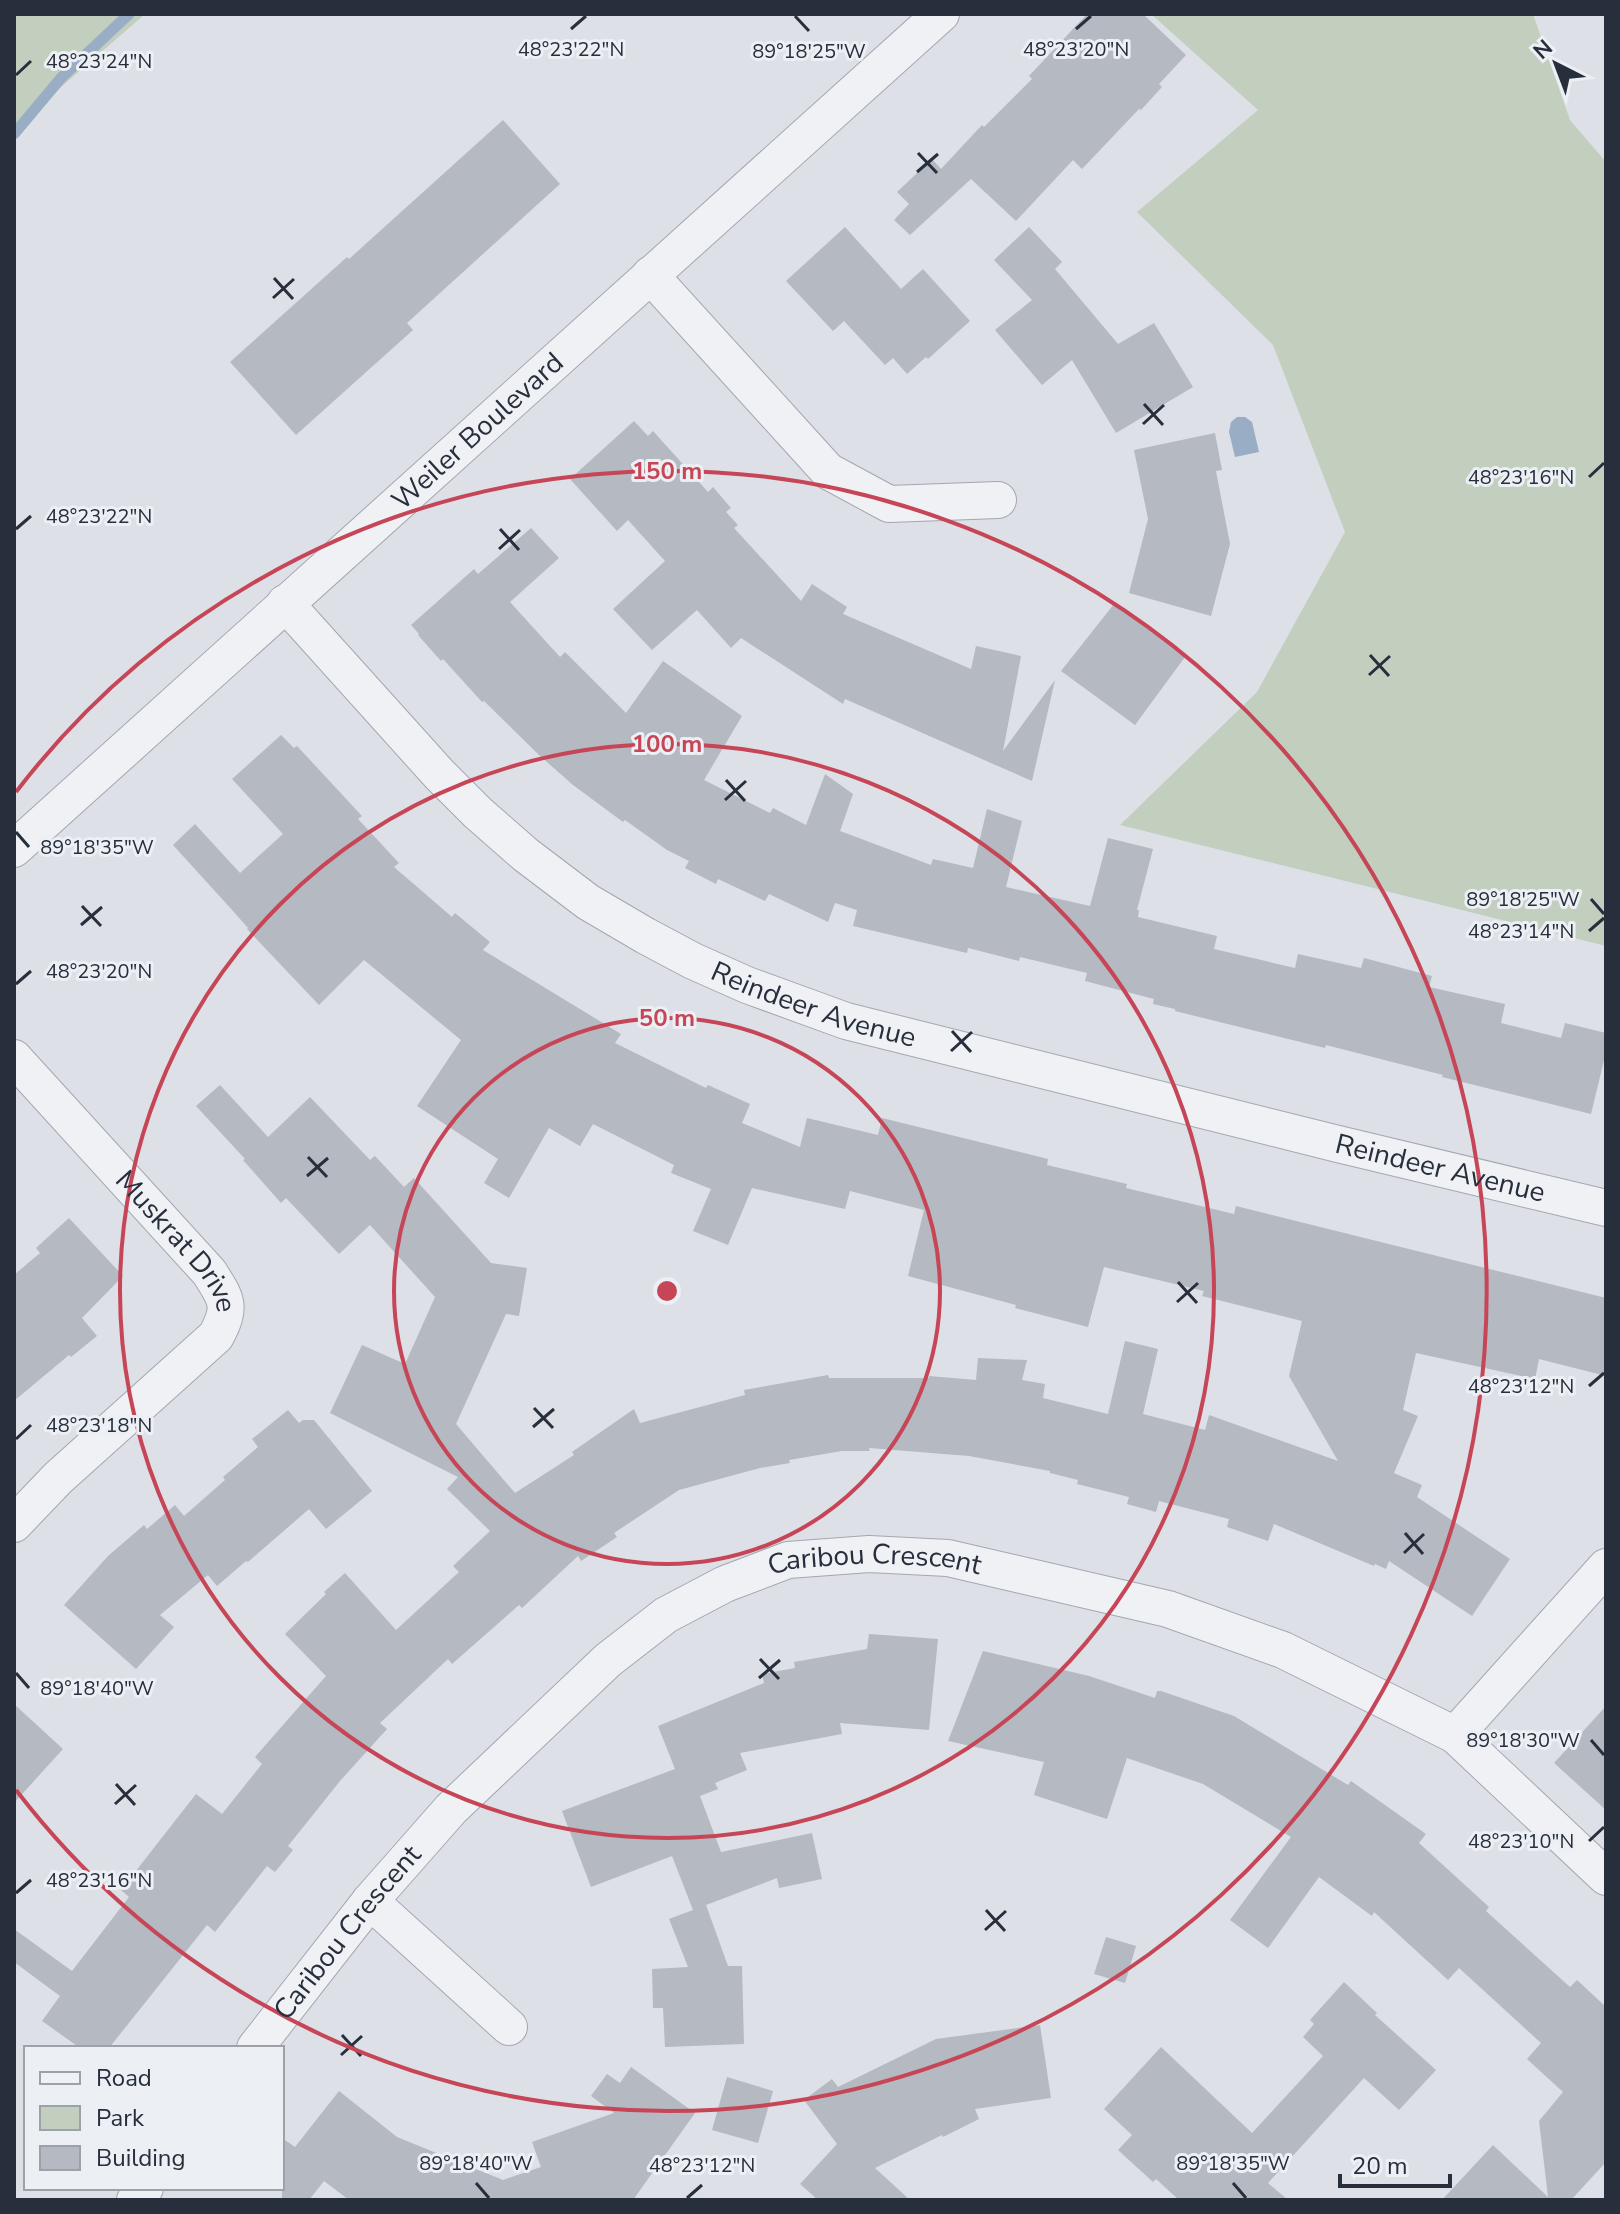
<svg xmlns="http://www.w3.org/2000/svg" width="1620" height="2214" font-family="'Nunito Sans',sans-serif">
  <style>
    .green { fill: #c2cfbe }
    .water { fill: #99adc5 }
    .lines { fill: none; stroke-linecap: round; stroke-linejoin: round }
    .stream { stroke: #99adc5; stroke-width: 11 }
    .building { fill: #b4b9c2 }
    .minor-casing { stroke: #a3a7b0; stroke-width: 38 }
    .minor { stroke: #eff1f5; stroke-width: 36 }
    .ticks { fill: none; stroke: #272e3c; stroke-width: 3 }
    .ring { fill: none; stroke: #c64657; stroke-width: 4 }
    .labels { text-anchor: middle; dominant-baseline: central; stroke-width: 6; stroke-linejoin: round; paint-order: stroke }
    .street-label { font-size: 28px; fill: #272e3c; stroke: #eceff4 }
    .ticks-label { font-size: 20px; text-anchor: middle; fill: #272e3c; stroke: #eceff4; stroke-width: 6; stroke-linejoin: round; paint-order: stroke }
    .centre { fill: #c64657; stroke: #eceff4; stroke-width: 4 }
    .ring-label { font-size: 24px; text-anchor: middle; font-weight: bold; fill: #c64657; stroke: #eceff4; stroke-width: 6; stroke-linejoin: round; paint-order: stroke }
  </style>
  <rect width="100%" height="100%" fill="#dde0e6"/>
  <path class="green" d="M 14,14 L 145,14 L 14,128 Z
    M 1151,14 L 1533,14 L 1570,120 L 1606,162 L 1606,946 L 1120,825 L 1257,692 L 1345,532 L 1273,345 L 1137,212 L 1258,110 Z"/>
  <path class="water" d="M 1237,417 L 1245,417 L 1252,422 L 1259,452 L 1235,457 L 1229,432 L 1231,422 Z"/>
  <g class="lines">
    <path class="stream" d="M 14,134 L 61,78 L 129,14"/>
  </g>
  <path class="building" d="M 1087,14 L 1143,14 L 1186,55 L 1159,84 L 1162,87 L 1141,110 L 1139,109 L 1082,169 L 1073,160 L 1016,221 L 971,179 L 910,235 L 894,220 L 909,204 L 897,192 L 932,159 L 941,169 L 982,125 L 984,127 L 1032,79 L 1029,76 Z
    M 503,120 L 560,184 L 407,323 L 413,330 L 296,435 L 230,362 L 347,257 L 349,259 Z
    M 845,227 L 901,289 L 923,269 L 970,321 L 928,359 L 926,357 L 907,374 L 893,358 L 885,365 L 844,321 L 833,331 L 786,281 Z
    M 1029,227 L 1062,262 L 1055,269 L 1118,344 L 1154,323 L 1193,387 L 1116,433 L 1072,360 L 1042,385 L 995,330 L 1032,300 L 994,260 Z
    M 634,421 L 648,436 L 653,431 L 708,492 L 713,487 L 731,508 L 726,512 L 738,525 L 734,528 L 801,601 L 812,584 L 847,607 L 843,614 L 971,669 L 976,646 L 1021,656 L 1003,751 L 1055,680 L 1032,781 L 845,699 L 843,704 L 741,638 L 731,648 L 697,610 L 652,650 L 613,609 L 665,561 L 628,520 L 617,531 L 570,479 Z
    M 1215,433 L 1222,470 L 1216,471 L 1230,544 L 1211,616 L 1129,593 L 1148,519 L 1134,450 Z
    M 531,528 L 559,558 L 510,602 L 560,657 L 565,652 L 626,713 L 663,661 L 742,716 L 704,780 L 770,813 L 773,808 L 806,825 L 825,774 L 853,794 L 840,831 L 931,865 L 933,859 L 973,868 L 987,809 L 1022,821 L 1006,887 L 1090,906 L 1108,838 L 1153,849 L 1137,910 L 1139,910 L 1138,917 L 1217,936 L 1214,949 L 1295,968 L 1298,954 L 1361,968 L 1364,958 L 1432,976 L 1429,987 L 1505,1004 L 1501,1023 L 1561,1038 L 1565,1023 L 1606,1033 L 1606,1052 L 1591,1114 L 1442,1077 L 1443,1075 L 1326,1045 L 1325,1048 L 1175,1011 L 1175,1009 L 1153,1004 L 1154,999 L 1085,981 L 1087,973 L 1020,957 L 1019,961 L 968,948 L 967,953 L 853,926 L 857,910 L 835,903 L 828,922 L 769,894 L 765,901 L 718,879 L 716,884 L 685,868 L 689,861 L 667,850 L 625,820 L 623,822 L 573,785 L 539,755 L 484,701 L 482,702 L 443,659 L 441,661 L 418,635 L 419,634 L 411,625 L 474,569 L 478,574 Z
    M 1114,604 L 1185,657 L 1135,725 L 1061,671 Z
    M 281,735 L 294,748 L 297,746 L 362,816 L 358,819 L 399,863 L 394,867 L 452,917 L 455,913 L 490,942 L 483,950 L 621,1034 L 615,1043 L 706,1088 L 708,1085 L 750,1104 L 742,1123 L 800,1147 L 807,1118 L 878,1135 L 882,1118 L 1048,1159 L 1047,1165 L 1127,1184 L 1126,1188 L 1234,1214 L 1236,1206 L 1606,1298 L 1606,1376 L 1539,1359 L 1535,1379 L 1416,1353 L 1403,1410 L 1418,1416 L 1394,1473 L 1422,1485 L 1417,1497 L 1510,1559 L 1472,1616 L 1389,1561 L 1386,1569 L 1375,1564 L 1374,1566 L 1274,1524 L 1268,1541 L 1227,1527 L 1229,1519 L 1159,1501 L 1156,1512 L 1127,1504 L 1129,1497 L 1077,1484 L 1078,1480 L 1050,1473 L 1050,1471 L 969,1456 L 869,1448 L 870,1451 L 842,1451 L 789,1460 L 790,1463 L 760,1468 L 679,1490 L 614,1533 L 617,1537 L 581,1561 L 578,1556 L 522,1608 L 519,1605 L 452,1664 L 448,1659 L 380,1723 L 387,1729 L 340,1781 L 288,1846 L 293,1850 L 275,1872 L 267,1866 L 215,1932 L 207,1925 L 109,2048 L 80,2048 L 42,2021 L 60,1996 L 14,1962 L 14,1929 L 72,1971 L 129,1897 L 121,1890 L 196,1794 L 222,1814 L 262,1764 L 255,1757 L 326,1676 L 285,1634 L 326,1594 L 324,1592 L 345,1573 L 396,1630 L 459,1572 L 453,1566 L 490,1531 L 447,1489 L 458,1477 L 330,1413 L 362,1345 L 405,1364 L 435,1297 L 370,1225 L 339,1254 L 286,1198 L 281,1203 L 243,1160 L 245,1159 L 196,1106 L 220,1085 L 268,1137 L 310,1097 L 370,1160 L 375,1156 L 404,1187 L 414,1178 L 491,1263 L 527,1268 L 519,1316 L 506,1314 L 456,1424 L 515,1493 L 574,1455 L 572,1452 L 634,1409 L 640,1423 L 745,1395 L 744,1390 L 828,1375 L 829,1378 L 929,1378 L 929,1376 L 976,1380 L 978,1358 L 1027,1360 L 1022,1380 L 1045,1384 L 1043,1398 L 1108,1414 L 1125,1341 L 1158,1349 L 1143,1414 L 1205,1430 L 1209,1415 L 1338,1461 L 1289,1376 L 1302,1321 L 1202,1296 L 1204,1291 L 1104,1267 L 1088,1327 L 1015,1308 L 1016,1305 L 908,1276 L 924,1210 L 850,1191 L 845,1209 L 752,1188 L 728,1245 L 693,1231 L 711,1189 L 671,1173 L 674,1165 L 593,1124 L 580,1146 L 549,1128 L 509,1198 L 484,1183 L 498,1159 L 417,1106 L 461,1040 L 364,960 L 319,1005 L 247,929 L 248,928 L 233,911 L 173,845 L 195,824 L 240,873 L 283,834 L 232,779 Z
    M 69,1218 L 123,1276 L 82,1318 L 97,1336 L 71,1357 L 69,1355 L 14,1401 L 14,1275 L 40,1253 L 36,1248 Z
    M 288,1410 L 299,1423 L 303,1420 L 314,1420 L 372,1491 L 326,1529 L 309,1509 L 248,1562 L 246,1561 L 217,1586 L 208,1575 L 160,1615 L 174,1627 L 136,1669 L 64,1605 L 108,1556 L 144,1525 L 147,1529 L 175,1505 L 184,1516 L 225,1480 L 223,1477 L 258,1447 L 252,1439 Z
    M 869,1634 L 938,1639 L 929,1730 L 840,1723 L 842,1734 L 740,1753 L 747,1770 L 715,1783 L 718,1789 L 700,1796 L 721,1852 L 812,1833 L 822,1879 L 779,1888 L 777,1878 L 706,1905 L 728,1966 L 742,1966 L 744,2044 L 665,2047 L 663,2008 L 653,2008 L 652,1969 L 688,1967 L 669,1919 L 693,1910 L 672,1856 L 591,1887 L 562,1811 L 675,1769 L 658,1726 L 764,1683 L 762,1674 L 795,1668 L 794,1662 L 867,1649 Z
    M 983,1651 L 1089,1676 L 1155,1698 L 1157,1691 L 1161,1691 L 1234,1716 L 1348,1785 L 1351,1781 L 1426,1834 L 1419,1843 L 1489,1907 L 1486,1911 L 1570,1987 L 1577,1980 L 1606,2007 L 1606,2162 L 1571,2200 L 1442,2200 L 1493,2145 L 1548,2197 L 1539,2121 L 1563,2092 L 1527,2059 L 1541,2043 L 1459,1968 L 1448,1980 L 1374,1912 L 1372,1916 L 1319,1877 L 1268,1948 L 1230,1920 L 1291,1837 L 1203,1784 L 1127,1758 L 1107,1819 L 1034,1795 L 1044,1762 L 948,1741 Z
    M 14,1704 L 63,1749 L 14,1803 Z
    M 1606,1706 L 1606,1810 L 1554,1763 Z
    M 1106,1937 L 1136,1946 L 1125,1983 L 1094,1974 Z
    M 1344,1982 L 1377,2013 L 1375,2015 L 1436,2070 L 1399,2110 L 1364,2078 L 1268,2183 L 1288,2200 L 1179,2200 L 1156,2179 L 1153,2182 L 1118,2150 L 1132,2135 L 1104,2109 L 1161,2047 L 1252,2133 L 1323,2056 L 1303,2037 L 1314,2024 L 1310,2020 Z
    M 1040,2025 L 1051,2098 L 975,2109 L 979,2119 L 943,2137 L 942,2135 L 875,2168 L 910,2200 L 818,2200 L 800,2184 L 837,2144 L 804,2100 L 832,2079 L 838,2087 L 936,2039 Z
    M 631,2067 L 695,2113 L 633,2200 L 349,2200 L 324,2181 L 309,2200 L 282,2200 L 282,2138 L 295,2147 L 339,2091 L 397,2137 L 503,2180 L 541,2167 L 532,2142 L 614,2113 L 591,2096 L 607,2074 L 620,2083 Z
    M 727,2077 L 773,2091 L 758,2143 L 712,2130 Z"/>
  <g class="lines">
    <g class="minor-casing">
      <g id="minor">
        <path d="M 650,275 L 828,471 L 889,504 L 998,500"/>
        <path id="s1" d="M 285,603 L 439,774 L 478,813 L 526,855 L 588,902 L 646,936 L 693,961 L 747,985 L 846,1021 L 1338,1144 L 1606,1208"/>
        <path id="s2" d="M 14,849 L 941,14"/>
        <path id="s3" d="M 14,1058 L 209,1272 C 227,1300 232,1306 216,1336 L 58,1478 L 14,1524"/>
        <path d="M 1455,1735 L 1606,1567"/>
        <path d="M 370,1901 L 509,2027"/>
        <path id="s4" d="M 255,2048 L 370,1901 L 451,1809 L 608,1660 L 666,1615 L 725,1584 L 788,1560 L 869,1554 L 948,1558 L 1168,1609 L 1283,1650 L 1455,1735 L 1606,1877"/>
        <path d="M 135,2200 L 145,2188"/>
      </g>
    </g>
    <use href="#minor" class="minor"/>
  </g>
  <path class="ticks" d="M 795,16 L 809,31M 571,29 L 586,16M 1076,29 L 1091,16M 16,75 L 31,61M 918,153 L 937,173M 917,172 L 938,154M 274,278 L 293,299M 273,298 L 294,279M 1144,404 L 1163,425M 1143,424 L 1164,405M 1589,477 L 1604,463M 16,529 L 31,516M 500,529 L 519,550M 499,549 L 520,530M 1370,655 L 1389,676M 1369,675 L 1390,656M 726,780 L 745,801M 725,800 L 746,781M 16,832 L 29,847M 1591,899 L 1604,914M 82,906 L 101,926M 81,925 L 102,907M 1589,931 L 1604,918M 16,984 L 31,971M 952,1031 L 971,1052M 951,1051 L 972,1032M 308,1157 L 327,1177M 307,1176 L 328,1158M 1178,1282 L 1197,1303M 1177,1302 L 1198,1283M 1589,1386 L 1604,1373M 534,1408 L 553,1428M 533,1427 L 554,1409M 16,1439 L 31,1425M 1405,1533 L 1423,1554M 1404,1553 L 1424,1534M 760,1659 L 779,1679M 16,1673 L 29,1688M 759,1678 L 780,1660M 1591,1740 L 1604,1755M 116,1784 L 135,1805M 115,1804 L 136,1785M 1589,1841 L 1604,1827M 16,1893 L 31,1880M 986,1910 L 1005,1931M 985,1930 L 1006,1911M 342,2035 L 361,2056M 341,2055 L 362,2036M 476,2183 L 489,2198M 1233,2183 L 1246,2198M 687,2198 L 702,2185"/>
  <g class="ring">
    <circle cx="667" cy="1291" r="273"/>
    <circle cx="667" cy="1291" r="547"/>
    <path d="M16 792A820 820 0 1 1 16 1790"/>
  </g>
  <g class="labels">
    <g class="street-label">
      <text stroke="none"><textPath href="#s2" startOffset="624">Weiler Boulevard</textPath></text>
      <text stroke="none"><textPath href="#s1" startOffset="676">Reindeer Avenue</textPath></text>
      <text stroke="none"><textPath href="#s1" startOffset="1324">Reindeer Avenue</textPath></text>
      <text stroke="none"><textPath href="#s3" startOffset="246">Muskrat Drive</textPath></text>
      <text stroke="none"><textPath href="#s4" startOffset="820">Caribou Crescent</textPath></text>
      <text stroke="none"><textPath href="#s4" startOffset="148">Caribou Crescent</textPath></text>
    </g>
  </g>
  <g class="ticks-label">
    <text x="571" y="56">48°23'22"N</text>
    <text x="1076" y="56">48°23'20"N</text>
    <text x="809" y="58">89°18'25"W</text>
    <text x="99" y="68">48°23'24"N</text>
    <text x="1521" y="484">48°23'16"N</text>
    <text x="99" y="523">48°23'22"N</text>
    <text x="97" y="854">89°18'35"W</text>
    <text x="1523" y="906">89°18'25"W</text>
    <text x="1521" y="938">48°23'14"N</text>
    <text x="99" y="978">48°23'20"N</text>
    <text x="1521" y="1393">48°23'12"N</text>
    <text x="99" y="1432">48°23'18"N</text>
    <text x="97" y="1695">89°18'40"W</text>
    <text x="1523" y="1747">89°18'30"W</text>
    <text x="1521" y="1848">48°23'10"N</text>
    <text x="99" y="1887">48°23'16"N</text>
    <text x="476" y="2170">89°18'40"W</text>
    <text x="1233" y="2170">89°18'35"W</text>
    <text x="702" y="2172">48°23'12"N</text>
  </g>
  <circle cx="667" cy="1291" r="12" class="centre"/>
  <g class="ring-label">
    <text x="667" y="479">150 m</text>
    <text x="667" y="752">100 m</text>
    <text x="667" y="1026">50 m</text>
  </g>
  <rect width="1620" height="2214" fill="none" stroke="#272e3c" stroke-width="32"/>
  <rect x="24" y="2046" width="260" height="144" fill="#eceff4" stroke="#9da2aa" stroke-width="2"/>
  <rect x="40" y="2072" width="40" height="12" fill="#eff1f5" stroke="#9da2aa" stroke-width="2"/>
  <text x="96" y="2086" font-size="24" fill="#272e3c">Road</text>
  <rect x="40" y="2106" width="40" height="24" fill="#c2cfbe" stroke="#9da2aa" stroke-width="2"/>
  <text x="96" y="2126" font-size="24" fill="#272e3c">Park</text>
  <rect x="40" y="2146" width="40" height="24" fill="#b4b9c2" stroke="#9da2aa" stroke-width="2"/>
  <text x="96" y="2166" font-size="24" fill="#272e3c">Building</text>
  <g transform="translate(1556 64) rotate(318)" stroke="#eceff4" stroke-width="6" paint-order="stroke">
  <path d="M0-6L14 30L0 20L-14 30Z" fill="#272e3c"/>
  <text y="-12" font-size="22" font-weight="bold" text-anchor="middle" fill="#272e3c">N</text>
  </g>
  <path d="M1340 2174v12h110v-12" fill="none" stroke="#272e3c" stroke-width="4"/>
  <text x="1352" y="2174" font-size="24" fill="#272e3c" stroke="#eceff4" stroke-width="6" paint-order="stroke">20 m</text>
</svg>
